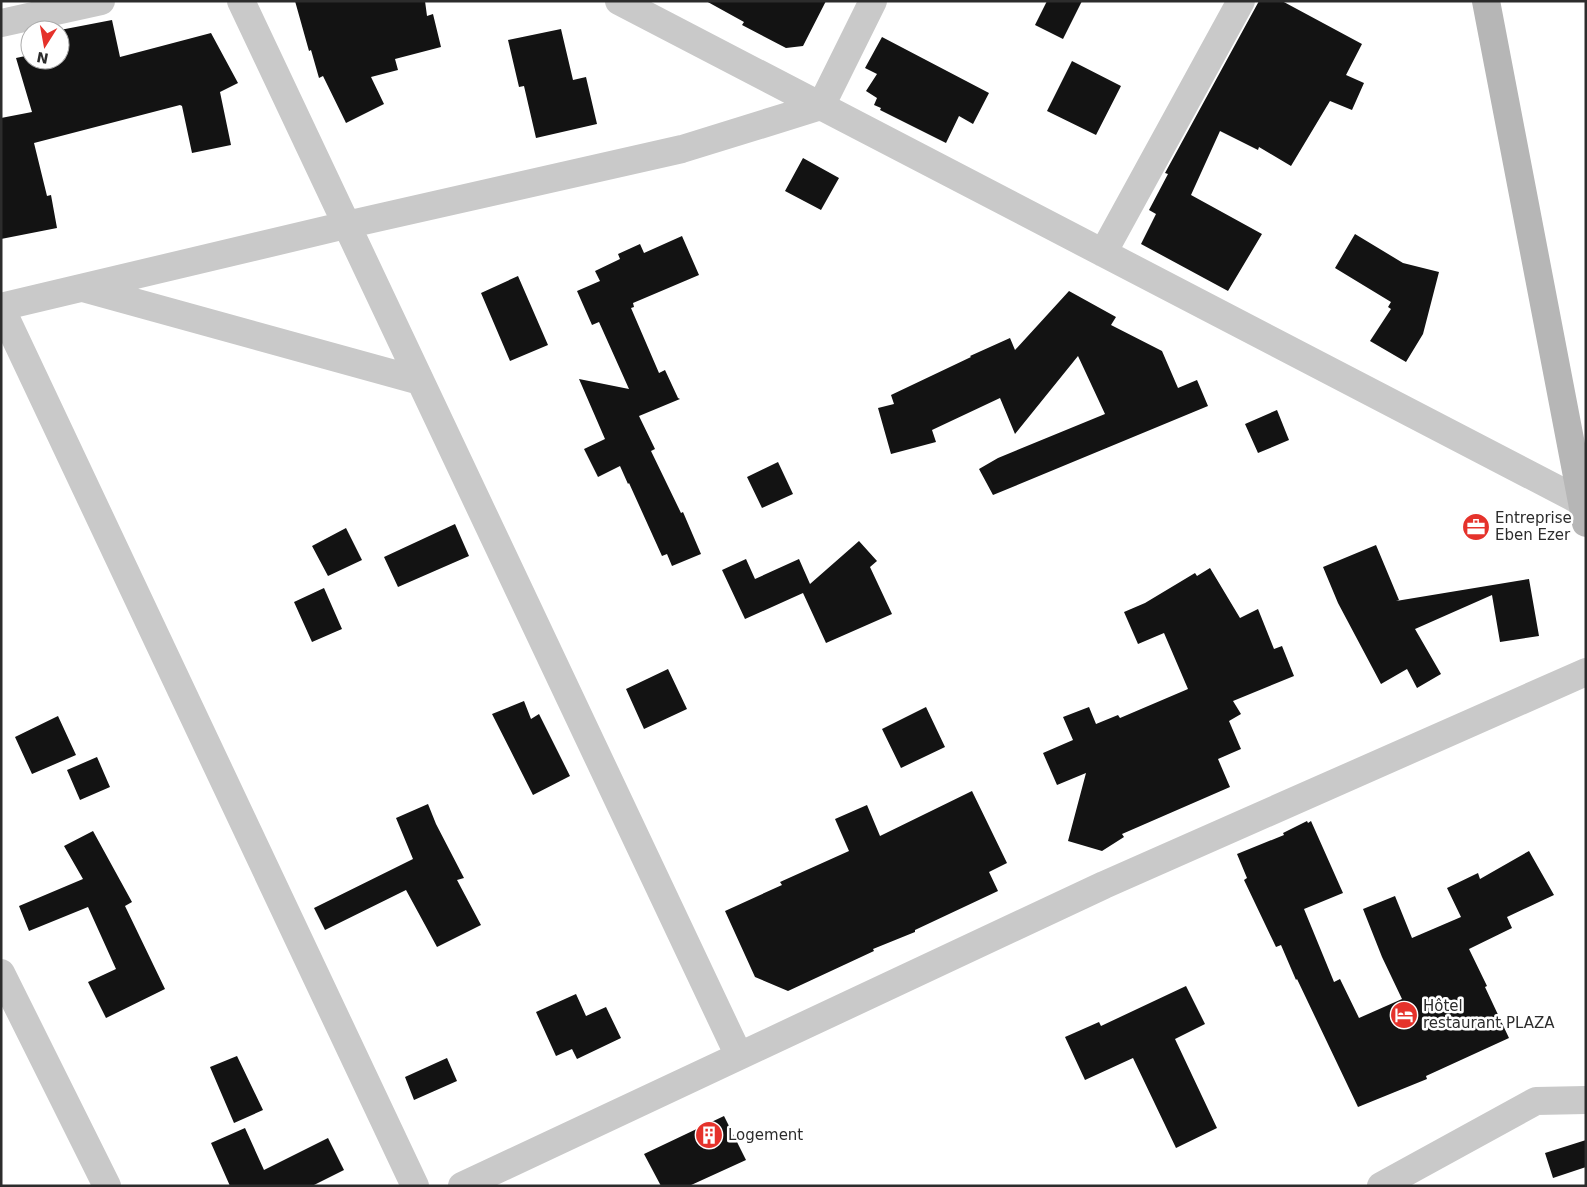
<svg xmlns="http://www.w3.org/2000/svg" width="1587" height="1187" font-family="'DejaVu Sans',sans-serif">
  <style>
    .building { fill: #131313 }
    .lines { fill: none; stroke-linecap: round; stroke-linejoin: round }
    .street { stroke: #c9c9c9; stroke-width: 28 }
    .secondary { stroke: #b6b6b6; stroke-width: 28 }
    .labels { text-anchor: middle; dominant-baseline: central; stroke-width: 5; stroke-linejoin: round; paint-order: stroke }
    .poi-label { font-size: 15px; fill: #2c2c2c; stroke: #fff; text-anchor: start }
  </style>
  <rect width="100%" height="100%" fill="#fff"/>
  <path class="building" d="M 295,1 L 425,1 L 427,16 L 433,14 L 441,47 L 395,59 L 398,70 L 371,77 L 384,104 L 346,123 L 323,76 L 319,78 L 311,50 L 309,51 Z
    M 706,1 L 826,1 L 803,46 L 786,48 L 742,25 L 744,22 Z
    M 1047,1 L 1082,1 L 1063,39 L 1035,25 Z
    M 1259,1 L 1282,1 L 1362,44 L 1346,75 L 1364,83 L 1352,110 L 1330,101 L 1291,166 L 1259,147 L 1258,150 L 1220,131 L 1191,195 L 1262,234 L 1228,291 L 1141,244 L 1156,214 L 1149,210 L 1168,174 L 1165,173 Z
    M 112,20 L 120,57 L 211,33 L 238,83 L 220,92 L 231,145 L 192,153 L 182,106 L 180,105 L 34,143 L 47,196 L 51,195 L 57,228 L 1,239 L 1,118 L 32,112 L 16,58 L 30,55 L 30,60 L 60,60 L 60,30 Z
    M 561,29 L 573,80 L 586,77 L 597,124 L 536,138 L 524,86 L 519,87 L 508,40 Z
    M 882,37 L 989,93 L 973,124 L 959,116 L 946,143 L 880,110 L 881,108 L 874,105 L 877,98 L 866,91 L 877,74 L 865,68 Z
    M 1072,61 L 1121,86 L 1096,135 L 1047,111 Z
    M 803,158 L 839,178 L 821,210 L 785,191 Z
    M 1355,234 L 1403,263 L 1439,272 L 1423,334 L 1406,362 L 1370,341 L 1391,309 L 1388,307 L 1391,302 L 1335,268 Z
    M 682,236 L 699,275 L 633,303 L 634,307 L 631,308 L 659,373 L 665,370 L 678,398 L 680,399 L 639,416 L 655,449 L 651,451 L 681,513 L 683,512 L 701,554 L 672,566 L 667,554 L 662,556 L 629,483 L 628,484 L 620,466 L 598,477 L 584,449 L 605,439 L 579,379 L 629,389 L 599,322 L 592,325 L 577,291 L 600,281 L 595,271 L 620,259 L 618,254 L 640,244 L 644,253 Z
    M 518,276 L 548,345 L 510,361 L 481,293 Z
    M 1069,291 L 1116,317 L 1111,325 L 1162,351 L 1178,388 L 1197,380 L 1208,406 L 993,495 L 979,469 L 998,458 L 1105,414 L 1078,356 L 1015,434 L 1000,398 L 932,430 L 936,442 L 891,454 L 878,408 L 894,404 L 891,395 L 971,357 L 970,356 L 1010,338 L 1015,350 Z
    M 1277,410 L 1289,440 L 1258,453 L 1245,424 Z
    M 778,462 L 793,494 L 762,508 L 747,477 Z
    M 455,524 L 469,556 L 398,587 L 384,557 Z
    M 346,528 L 362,560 L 328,576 L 312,546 Z
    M 859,541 L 877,561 L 870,567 L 892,614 L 826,643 L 803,593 L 745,619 L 722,570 L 746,559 L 755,579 L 799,559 L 810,584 Z
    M 1376,545 L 1399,600 L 1396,601 L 1529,579 L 1539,636 L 1500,642 L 1492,595 L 1415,629 L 1441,674 L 1417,688 L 1407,669 L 1381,684 L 1338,603 L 1323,567 Z
    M 1210,568 L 1240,618 L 1258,609 L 1274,649 L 1282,646 L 1294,676 L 1233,701 L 1241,714 L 1229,721 L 1241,749 L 1218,759 L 1230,787 L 1122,834 L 1124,837 L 1102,851 L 1068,841 L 1086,773 L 1057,785 L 1043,753 L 1073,740 L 1063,717 L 1089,707 L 1096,724 L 1118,715 L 1120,718 L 1188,689 L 1164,633 L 1138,644 L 1124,612 L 1145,603 L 1195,573 L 1197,576 Z
    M 324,588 L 342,629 L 312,642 L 294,602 Z
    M 668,669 L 687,709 L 644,729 L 626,689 Z
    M 524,701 L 531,719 L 539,714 L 570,776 L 533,795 L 492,714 Z
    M 926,707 L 945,747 L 901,768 L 882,729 Z
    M 58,716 L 76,755 L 32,774 L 15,737 Z
    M 97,757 L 110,787 L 80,800 L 67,770 Z
    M 972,791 L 1007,863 L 989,872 L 998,891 L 915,930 L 915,932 L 873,949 L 874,951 L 788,991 L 755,977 L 725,911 L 782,885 L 780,882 L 849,851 L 835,819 L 867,805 L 880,836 Z
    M 428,804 L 436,824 L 464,878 L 457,880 L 481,925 L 437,947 L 406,890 L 325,930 L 314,908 L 413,859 L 396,818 Z
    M 1307,821 L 1308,823 L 1311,821 L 1343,893 L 1304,909 L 1334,982 L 1340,979 L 1359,1018 L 1402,999 L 1382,957 L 1363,909 L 1395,896 L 1412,938 L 1461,917 L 1447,888 L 1478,873 L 1480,879 L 1529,851 L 1554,895 L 1507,917 L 1512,928 L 1469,949 L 1487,986 L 1485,987 L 1509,1038 L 1426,1076 L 1427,1079 L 1358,1107 L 1297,979 L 1296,980 L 1281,945 L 1276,947 L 1244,880 L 1247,878 L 1237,854 L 1284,835 L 1283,833 Z
    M 93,831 L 132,902 L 125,906 L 165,989 L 106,1018 L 88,982 L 116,969 L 88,907 L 29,931 L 19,906 L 83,879 L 64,846 Z
    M 1186,986 L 1205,1024 L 1175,1039 L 1217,1128 L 1176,1148 L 1133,1058 L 1085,1080 L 1065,1037 L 1099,1022 L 1101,1026 Z
    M 576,994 L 586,1016 L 606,1007 L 621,1038 L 577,1059 L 572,1049 L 556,1056 L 536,1012 Z
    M 237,1056 L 263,1110 L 234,1123 L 210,1067 Z
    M 447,1058 L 457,1081 L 414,1100 L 405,1077 Z
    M 724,1116 L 746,1160 L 689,1186 L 661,1186 L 644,1154 Z
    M 245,1128 L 264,1170 L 328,1138 L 344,1170 L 312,1186 L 230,1186 L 211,1143 Z
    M 1586,1140 L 1586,1167 L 1553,1178 L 1545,1153 Z"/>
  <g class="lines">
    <path class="street" d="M 241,1 L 739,1056
      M 619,1 L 1582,502 L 1586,506
      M 1,23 L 101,1
      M 1103,253 L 1241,1
      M 83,288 L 420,381
      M 1,307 L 346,225 L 682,149 L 821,106 L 873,1
      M 1,308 L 415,1186
      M 1,973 L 107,1186
      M 462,1186 L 1104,885 L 1586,672
      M 1381,1186 L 1536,1101 L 1586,1100"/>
    <path class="secondary" d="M 1486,1 L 1586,523"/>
  </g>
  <defs>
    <g id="office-disc" transform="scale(1.4375)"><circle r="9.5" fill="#e5322b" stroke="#fff"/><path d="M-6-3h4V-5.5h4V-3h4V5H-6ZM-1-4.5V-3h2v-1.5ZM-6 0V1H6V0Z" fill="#fff"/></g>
    <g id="hotel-disc" transform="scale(1.4375)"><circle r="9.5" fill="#e5322b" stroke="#fff"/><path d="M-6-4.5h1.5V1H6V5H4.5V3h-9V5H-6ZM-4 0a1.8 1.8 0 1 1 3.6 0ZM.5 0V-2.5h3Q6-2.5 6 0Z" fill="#fff"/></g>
    <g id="building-disc" transform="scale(1.4375)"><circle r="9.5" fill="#e5322b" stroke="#fff"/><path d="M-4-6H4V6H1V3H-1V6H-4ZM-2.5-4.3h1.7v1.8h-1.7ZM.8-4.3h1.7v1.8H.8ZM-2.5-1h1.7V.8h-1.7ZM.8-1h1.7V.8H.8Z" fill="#fff"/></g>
  </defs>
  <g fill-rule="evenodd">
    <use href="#office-disc" x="1476" y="527"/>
    <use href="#hotel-disc" x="1404" y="1015"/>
    <use href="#building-disc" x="709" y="1135"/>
  </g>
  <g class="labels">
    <g class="poi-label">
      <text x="1495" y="518">Entreprise<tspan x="1495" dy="17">Eben Ezer</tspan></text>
      <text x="1423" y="1006">Hôtel<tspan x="1423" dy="17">restaurant PLAZA</tspan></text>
      <text x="728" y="1135">Logement</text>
    </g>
  </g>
  <rect width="1587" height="1187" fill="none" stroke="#2c2c2c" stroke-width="5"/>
  <g transform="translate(45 45) rotate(191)"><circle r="24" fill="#ffffff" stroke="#ababab"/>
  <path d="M0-4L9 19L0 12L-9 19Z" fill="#e5322b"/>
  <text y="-8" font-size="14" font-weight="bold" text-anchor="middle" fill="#2c2c2c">N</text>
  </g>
</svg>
